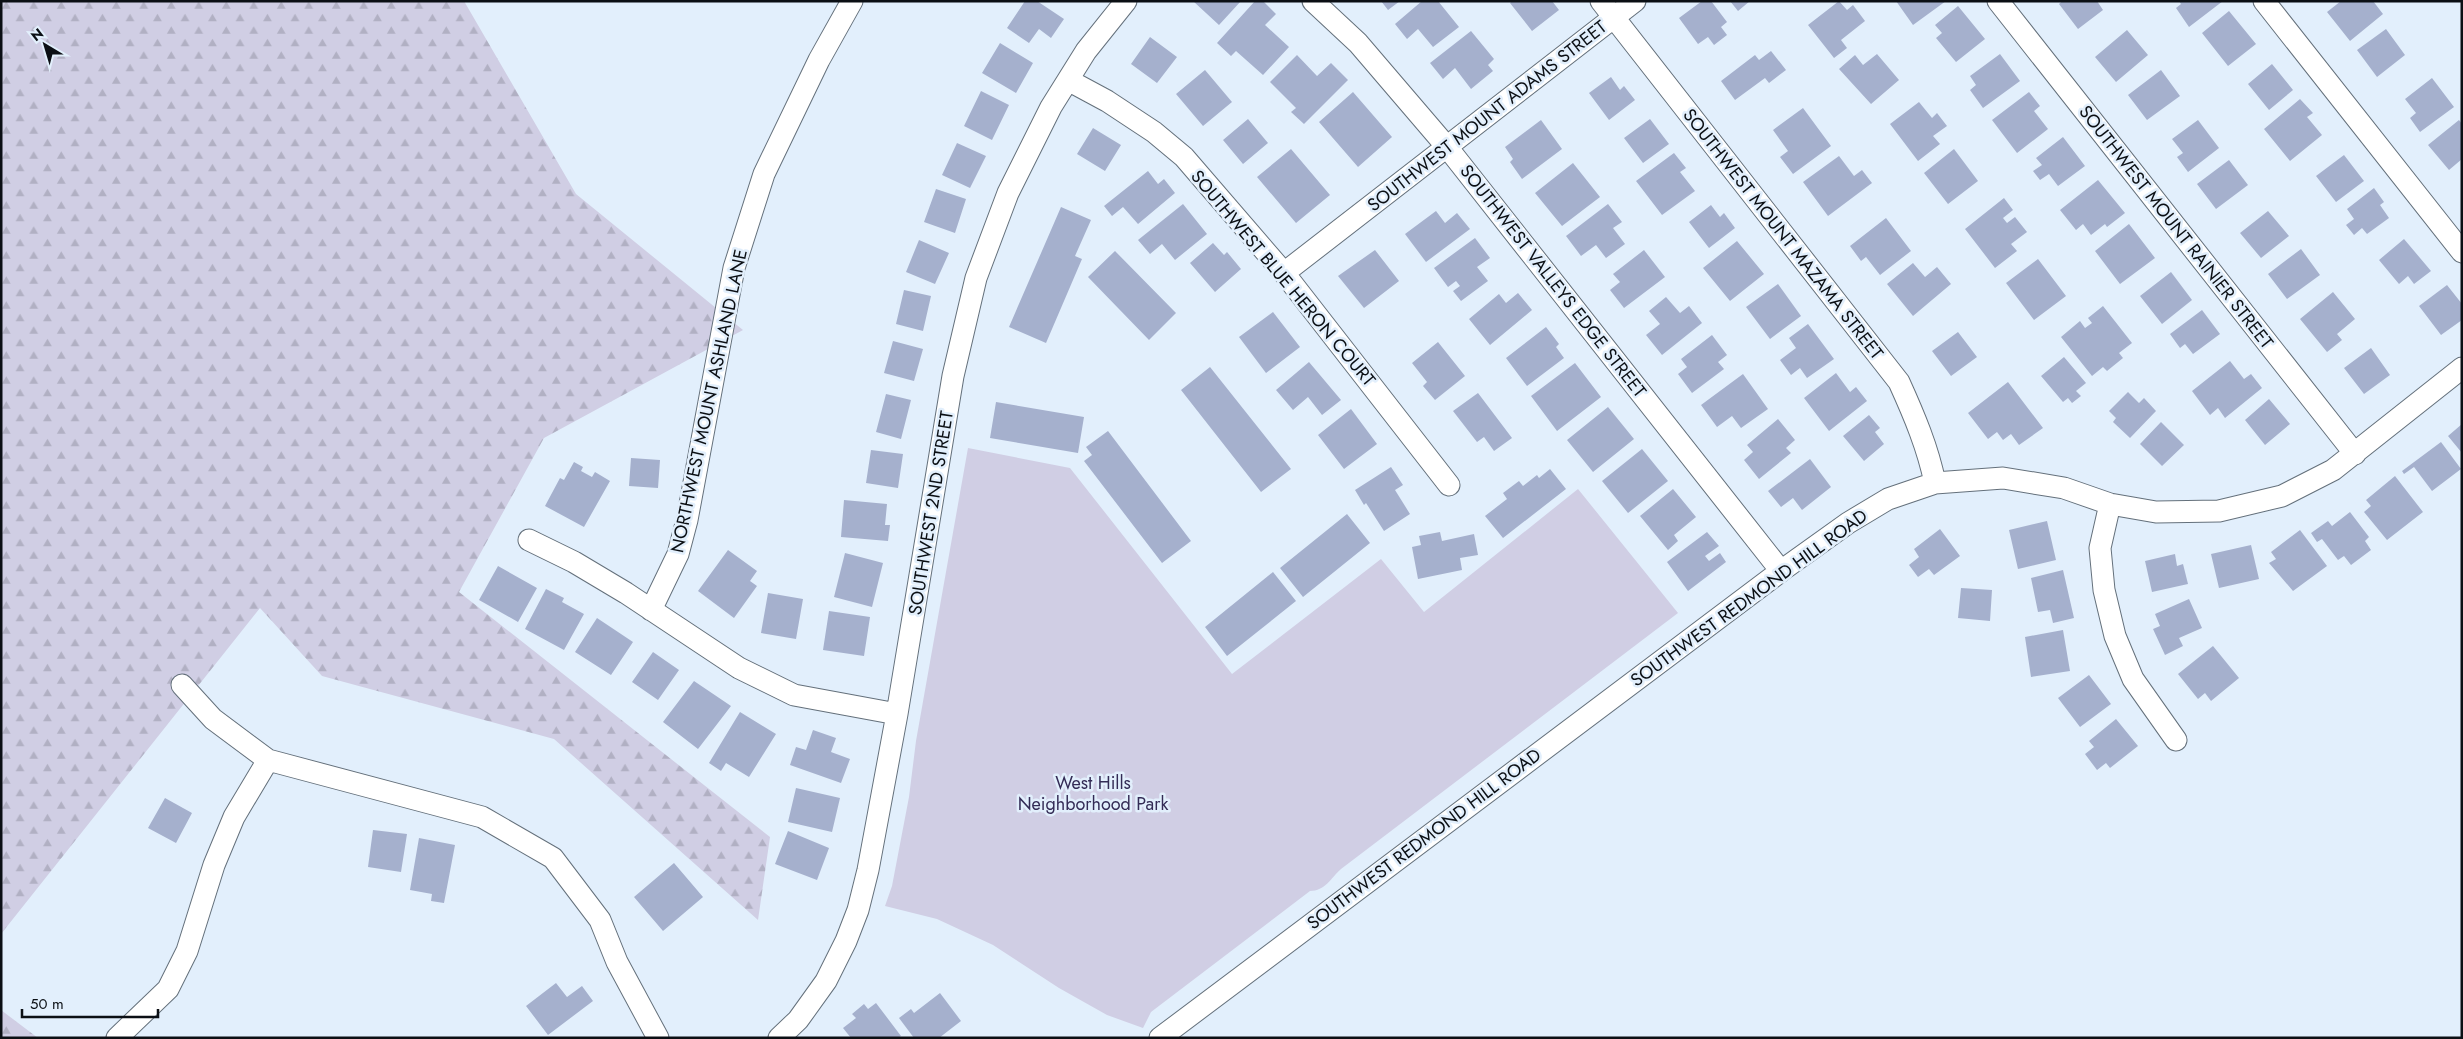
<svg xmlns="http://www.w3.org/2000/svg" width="2463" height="1039" font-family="Jost,sans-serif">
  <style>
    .green { fill: #d0cee4 }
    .forest { fill: url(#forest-firs) }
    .building { fill: #a5b0cd }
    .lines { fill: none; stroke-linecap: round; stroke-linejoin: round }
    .street-casing { stroke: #64707b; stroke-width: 23 }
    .street { stroke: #fff; stroke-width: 21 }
    .labels { text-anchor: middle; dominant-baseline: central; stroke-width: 5; stroke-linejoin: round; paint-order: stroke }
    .street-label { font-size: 18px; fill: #0b0f14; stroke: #e2effc }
    .park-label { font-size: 18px; fill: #332b55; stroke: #e2effc }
  </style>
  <defs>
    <pattern id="forest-firs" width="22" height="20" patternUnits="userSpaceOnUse" patternTransform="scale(1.25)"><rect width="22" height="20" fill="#d0cee4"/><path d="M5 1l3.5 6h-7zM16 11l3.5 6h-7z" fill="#b1b0c3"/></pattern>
  </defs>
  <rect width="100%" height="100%" fill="#e2effc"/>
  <path class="green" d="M 968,448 L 1070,468 L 1232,674 L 1381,559 L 1424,612 L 1578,489 L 1678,613 L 1341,869 C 1331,878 1325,891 1310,891 L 1151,1012 L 1143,1028 L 1107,1015 L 1059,988 L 993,945 L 937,919 L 885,906 L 892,886 L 909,797 L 916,741 Z"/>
  <path class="forest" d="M 1,1 L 464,1 L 576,194 L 743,330 L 544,438 L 459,592 L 770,837 L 758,920 L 554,739 L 322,676 L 260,608 L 1,934 Z
    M 1,1010 L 38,1038 L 1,1038 Z"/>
  <path class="building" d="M 1025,1 L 1037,1 L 1064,19 L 1051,38 L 1039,29 L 1029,43 L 1007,28 Z
    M 1193,1 L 1241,1 L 1219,25 Z
    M 1255,1 L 1263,1 L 1276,14 L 1265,25 L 1289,47 L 1263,75 L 1236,51 L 1231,56 L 1217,43 Z
    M 1381,1 L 1400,1 L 1388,10 Z
    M 1422,1 L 1438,1 L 1459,27 L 1433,47 L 1418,29 L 1407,39 L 1395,24 Z
    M 1512,1 L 1552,1 L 1559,10 L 1532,31 L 1510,3 Z
    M 1702,1 L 1711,1 L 1727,22 L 1721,27 L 1727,35 L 1714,45 L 1708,37 L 1698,44 L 1679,18 Z
    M 1730,1 L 1750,1 L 1738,11 Z
    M 1839,1 L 1847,10 L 1853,5 L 1865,21 L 1841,40 L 1847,48 L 1834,58 L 1808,25 Z
    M 1896,1 L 1946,1 L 1913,25 Z
    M 2062,1 L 2097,1 L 2103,10 L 2078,29 L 2059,4 Z
    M 2179,1 L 2223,1 L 2189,27 L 2176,8 L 2181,4 Z
    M 2341,1 L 2373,1 L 2383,14 L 2350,41 L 2327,12 Z
    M 1958,6 L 1985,39 L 1956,62 L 1936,38 L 1942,33 L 1935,25 Z
    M 2229,11 L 2256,44 L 2228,66 L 2202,33 Z
    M 2386,29 L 2405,55 L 2377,77 L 2357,50 Z
    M 2127,30 L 2148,55 L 2116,82 L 2095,57 Z
    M 1471,31 L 1494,59 L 1488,65 L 1493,71 L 1471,89 L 1455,68 L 1443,79 L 1430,63 Z
    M 1150,37 L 1177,57 L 1157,83 L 1131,64 Z
    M 1000,43 L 1033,63 L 1016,93 L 982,73 Z
    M 1771,51 L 1786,70 L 1769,83 L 1765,78 L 1735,100 L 1721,81 L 1755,55 L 1759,60 Z
    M 1877,54 L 1899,80 L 1871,104 L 1839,69 L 1855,55 L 1863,65 Z
    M 2000,54 L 2020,81 L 1983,108 L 1970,90 L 1976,85 L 1970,76 Z
    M 1297,55 L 1317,76 L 1331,63 L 1348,80 L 1304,124 L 1291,112 L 1296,108 L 1270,82 Z
    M 2272,64 L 2293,90 L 2269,110 L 2248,84 Z
    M 1205,70 L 1232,102 L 1203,126 L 1176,94 Z
    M 2161,70 L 2180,96 L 2147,120 L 2128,95 Z
    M 1611,77 L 1620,90 L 1624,86 L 1635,100 L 1609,120 L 1589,93 Z
    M 2432,78 L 2454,107 L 2420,132 L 2410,118 L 2416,113 L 2405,99 Z
    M 981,91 L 1009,105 L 992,140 L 964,126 Z
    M 1353,92 L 1392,137 L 1358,167 L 1319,122 Z
    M 2029,92 L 2040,106 L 2034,111 L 2048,129 L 2017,153 L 1992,120 Z
    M 2300,99 L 2313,113 L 2307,117 L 2322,135 L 2290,161 L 2264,129 Z
    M 1919,102 L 1932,118 L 1937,113 L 1947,126 L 1933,136 L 1940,144 L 1918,161 L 1890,124 Z
    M 1803,108 L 1831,146 L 1793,174 L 1780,157 L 1788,151 L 1773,130 Z
    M 1248,119 L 1268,143 L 1243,164 L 1223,140 Z
    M 1650,119 L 1669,144 L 1643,163 L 1624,138 Z
    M 1541,120 L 1562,149 L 1522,179 L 1510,162 L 1513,159 L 1505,147 Z
    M 2198,120 L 2219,148 L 2188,172 L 2177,157 L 2183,153 L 2172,139 Z
    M 2459,120 L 2462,124 L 2462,159 L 2449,170 L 2428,145 Z
    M 1093,128 L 1121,145 L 1105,171 L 1077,154 Z
    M 2063,137 L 2085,166 L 2058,186 L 2049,174 L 2040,180 L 2033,171 L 2042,165 L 2036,158 Z
    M 957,143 L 986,156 L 970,188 L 942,175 Z
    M 1291,149 L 1330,195 L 1296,223 L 1257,177 Z
    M 1954,149 L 1978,181 L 1948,204 L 1924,173 Z
    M 1674,153 L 1686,168 L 1680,172 L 1695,191 L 1662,215 L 1636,181 Z
    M 2344,155 L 2364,181 L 2336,202 L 2316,176 Z
    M 1839,156 L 1854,176 L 1862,170 L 1872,183 L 1828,216 L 1803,182 Z
    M 2229,160 L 2248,185 L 2216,209 L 2197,184 Z
    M 1573,163 L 1600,197 L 1562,226 L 1535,193 Z
    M 1148,171 L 1158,184 L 1164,179 L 1175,193 L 1138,224 L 1123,207 L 1112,216 L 1104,206 Z
    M 2098,180 L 2125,213 L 2107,227 L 2105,224 L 2091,235 L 2083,224 L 2076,230 L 2060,210 Z
    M 2374,188 L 2384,202 L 2380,205 L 2389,218 L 2367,234 L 2362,228 L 2354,235 L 2346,225 L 2354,219 L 2347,209 Z
    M 936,189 L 966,199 L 955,233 L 924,222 Z
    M 2004,198 L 2013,210 L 2003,218 L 2007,223 L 2015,217 L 2027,232 L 2011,244 L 2017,251 L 1995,268 L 1965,229 Z
    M 1183,204 L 1207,234 L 1175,260 L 1162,244 L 1150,254 L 1138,240 Z
    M 1608,204 L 1622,222 L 1613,228 L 1625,244 L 1606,258 L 1596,245 L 1581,256 L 1566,236 Z
    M 1711,205 L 1720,217 L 1724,213 L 1735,228 L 1709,248 L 1689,222 Z
    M 1061,207 L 1091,220 L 1075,256 L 1082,259 L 1046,343 L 1009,327 Z
    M 1436,211 L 1445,223 L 1457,213 L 1470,229 L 1426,262 L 1405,234 Z
    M 2268,211 L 2289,236 L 2261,258 L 2240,233 Z
    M 1886,218 L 1911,251 L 1880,275 L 1866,257 L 1861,261 L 1850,246 Z
    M 2129,224 L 2155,258 L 2120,284 L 2095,251 Z
    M 1475,238 L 1490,258 L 1477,267 L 1488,281 L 1461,301 L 1453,291 L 1460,286 L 1456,281 L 1448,287 L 1434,268 Z
    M 2404,239 L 2431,271 L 2414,284 L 2408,276 L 2399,284 L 2379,260 Z
    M 919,240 L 949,253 L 935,284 L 906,272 Z
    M 1737,241 L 1764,274 L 1730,301 L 1703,268 Z
    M 1213,243 L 1224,255 L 1227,252 L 1241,269 L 1215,292 L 1190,263 Z
    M 2301,249 L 2320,275 L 2287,299 L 2268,274 Z
    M 1375,250 L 1399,281 L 1364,308 L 1338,276 Z
    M 1644,250 L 1665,277 L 1624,308 L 1610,290 L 1620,282 L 1613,274 Z
    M 1115,251 L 1176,313 L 1149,340 L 1088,277 Z
    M 2038,259 L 2066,296 L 2034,320 L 2006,283 Z
    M 1913,263 L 1925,277 L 1937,267 L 1951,284 L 1913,316 L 1887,284 Z
    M 2171,272 L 2192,300 L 2162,324 L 2140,296 Z
    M 1778,284 L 1801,316 L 1770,339 L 1746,307 Z
    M 2447,285 L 2462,304 L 2462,320 L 2441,335 L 2419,306 Z
    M 904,290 L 931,296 L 923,331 L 896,324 Z
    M 2333,292 L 2355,319 L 2337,334 L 2342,340 L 2327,352 L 2300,319 Z
    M 1518,293 L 1532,310 L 1490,345 L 1469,319 L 1499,294 L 1506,303 Z
    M 1666,297 L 1680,313 L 1689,306 L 1702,323 L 1662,355 L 1646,335 L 1660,324 L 1649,311 Z
    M 2103,306 L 2132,343 L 2119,353 L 2123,358 L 2107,371 L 2103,367 L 2092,376 L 2061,337 L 2080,321 L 2085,328 L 2092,323 L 2088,318 Z
    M 2202,310 L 2220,334 L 2193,354 L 2185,344 L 2180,348 L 2170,334 Z
    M 1273,312 L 1300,347 L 1266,373 L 1239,337 Z
    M 1808,324 L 1834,359 L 1807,378 L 1800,368 L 1791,375 L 1780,360 L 1796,348 L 1789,338 Z
    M 1546,327 L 1559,344 L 1556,347 L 1564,358 L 1527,386 L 1506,358 Z
    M 1958,332 L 1977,357 L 1951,376 L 1932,351 Z
    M 1712,335 L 1727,355 L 1718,362 L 1724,369 L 1692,393 L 1678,374 L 1687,367 L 1681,359 Z
    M 893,341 L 923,349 L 914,381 L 884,373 Z
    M 1438,342 L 1465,376 L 1435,400 L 1423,386 L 1427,382 L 1412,363 Z
    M 2371,348 L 2390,375 L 2364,394 L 2344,368 Z
    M 2064,357 L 2086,383 L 2076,391 L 2081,396 L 2072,403 L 2068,398 L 2063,402 L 2041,376 Z
    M 2230,361 L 2244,379 L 2251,374 L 2262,388 L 2225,418 L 2218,408 L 2210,415 L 2192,391 Z
    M 1309,362 L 1341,400 L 1322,415 L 1308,397 L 1293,410 L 1276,390 Z
    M 1575,363 L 1601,397 L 1557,431 L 1531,396 Z
    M 1210,367 L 1291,469 L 1261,492 L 1181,390 Z
    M 1836,373 L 1850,392 L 1856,387 L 1867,401 L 1829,431 L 1804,398 Z
    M 1743,374 L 1768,409 L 1741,428 L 1732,416 L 1717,427 L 1701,405 Z
    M 2008,382 L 2043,428 L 2019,445 L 2011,434 L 2003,440 L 1997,432 L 1988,439 L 1968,413 Z
    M 2128,392 L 2139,403 L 2144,398 L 2156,411 L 2130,438 L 2113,422 L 2116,418 L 2109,411 Z
    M 1478,393 L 1512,438 L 1494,451 L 1484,437 L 1477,442 L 1453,411 Z
    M 886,394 L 911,400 L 901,439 L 876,432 Z
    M 2269,399 L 2290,424 L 2265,445 L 2245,420 Z
    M 996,402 L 1084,417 L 1078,453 L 990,438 Z
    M 1608,407 L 1634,439 L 1593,472 L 1567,440 Z
    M 1351,409 L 1377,444 L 1344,469 L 1318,435 Z
    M 1869,415 L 1880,428 L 1875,432 L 1884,444 L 1864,461 L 1843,436 Z
    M 1778,419 L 1795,440 L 1786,448 L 1791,453 L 1759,479 L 1744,460 L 1753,452 L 1747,445 Z
    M 2161,422 L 2184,445 L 2162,466 L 2140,444 Z
    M 2462,424 L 2462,453 L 2448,436 Z
    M 1108,431 L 1191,541 L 1162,563 L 1084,461 L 1092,455 L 1086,447 Z
    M 2441,442 L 2461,469 L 2432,491 L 2414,467 L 2404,474 L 2402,471 Z
    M 1642,449 L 1668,481 L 1628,513 L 1602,481 Z
    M 871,450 L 903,454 L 898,488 L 866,483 Z
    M 631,458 L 660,460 L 658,488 L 629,486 Z
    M 1810,459 L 1831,487 L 1802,510 L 1793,498 L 1781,507 L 1768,491 Z
    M 574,462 L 583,467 L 581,471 L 592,477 L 595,472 L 610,481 L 584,527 L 545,506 L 560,478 L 564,480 Z
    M 1391,467 L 1403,485 L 1395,490 L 1410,514 L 1384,531 L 1366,503 L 1364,505 L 1355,490 Z
    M 1550,469 L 1566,489 L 1503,538 L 1485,516 L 1507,499 L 1503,493 L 1519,481 L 1523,486 L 1537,475 L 1539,478 Z
    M 2395,476 L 2423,512 L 2387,540 L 2364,512 L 2371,506 L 2366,500 Z
    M 1673,489 L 1696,517 L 1674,535 L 1678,541 L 1668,550 L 1640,516 Z
    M 844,500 L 887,504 L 885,525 L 890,525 L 888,541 L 841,537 Z
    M 2350,512 L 2369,537 L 2365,541 L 2371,550 L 2351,565 L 2344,556 L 2338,560 L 2322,539 L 2317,542 L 2311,533 L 2328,521 L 2332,526 Z
    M 1347,514 L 1370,543 L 1303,597 L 1280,568 Z
    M 2047,521 L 2056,560 L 2018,569 L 2009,530 Z
    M 1940,529 L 1960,556 L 1934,575 L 1929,569 L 1918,577 L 1909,565 L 1919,557 L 1914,549 Z
    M 2300,530 L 2327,566 L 2293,591 L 2269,563 L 2276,559 L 2271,552 Z
    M 1440,532 L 1442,541 L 1474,534 L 1478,555 L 1460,558 L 1462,570 L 1418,579 L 1412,547 L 1421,545 L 1419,536 Z
    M 1707,532 L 1719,546 L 1705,556 L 1709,561 L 1720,553 L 1726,562 L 1688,591 L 1667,562 Z
    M 2251,545 L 2259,579 L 2219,588 L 2211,554 Z
    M 728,550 L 757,571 L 750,581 L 757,586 L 734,618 L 698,591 Z
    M 845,553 L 883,563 L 872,607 L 834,597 Z
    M 2175,554 L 2177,566 L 2183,564 L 2188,584 L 2152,592 L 2145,561 Z
    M 498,566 L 537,588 L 518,622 L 479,600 Z
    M 2063,570 L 2074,618 L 2053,623 L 2050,610 L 2038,612 L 2031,578 Z
    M 1273,572 L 1296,601 L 1227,656 L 1205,627 Z
    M 1961,588 L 1992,590 L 1990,621 L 1958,618 Z
    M 546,589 L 564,598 L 562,602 L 584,614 L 564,650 L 525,629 Z
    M 768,593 L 803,599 L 796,639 L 761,633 Z
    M 2189,599 L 2202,628 L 2179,638 L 2183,646 L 2165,655 L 2153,629 L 2160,626 L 2155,614 Z
    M 829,611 L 870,617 L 864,656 L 823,650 Z
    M 597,618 L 633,642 L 611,675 L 575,652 Z
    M 2063,630 L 2070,671 L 2031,677 L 2025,637 Z
    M 2213,646 L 2239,678 L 2211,701 L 2205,693 L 2198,699 L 2178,674 Z
    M 653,652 L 679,670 L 658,700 L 632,682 Z
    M 2089,675 L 2111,704 L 2080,727 L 2058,698 Z
    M 694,681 L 731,706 L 698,749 L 663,722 Z
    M 740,712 L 776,734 L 749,777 L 726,763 L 721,771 L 709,763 Z
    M 2116,719 L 2138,746 L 2110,768 L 2106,763 L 2097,770 L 2085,754 L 2094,747 L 2089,741 Z
    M 813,730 L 836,738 L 831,752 L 850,759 L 841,783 L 790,765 L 796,747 L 806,750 Z
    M 796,788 L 840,798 L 832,832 L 788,822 Z
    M 165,798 L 192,813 L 176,843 L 148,828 Z
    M 373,830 L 407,834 L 401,872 L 368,867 Z
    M 788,831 L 829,848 L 817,880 L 775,864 Z
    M 419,838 L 455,845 L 444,903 L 431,901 L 432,894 L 410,890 Z
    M 674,863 L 703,897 L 663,931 L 634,897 Z
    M 556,983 L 567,997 L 582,986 L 593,1001 L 548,1035 L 526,1006 Z
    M 940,993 L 961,1021 L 939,1038 L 914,1038 L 899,1018 L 911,1009 L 914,1013 Z
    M 876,1003 L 901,1036 L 898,1038 L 851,1038 L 843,1028 L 856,1018 L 852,1014 L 864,1004 L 868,1009 Z"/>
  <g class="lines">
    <g class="street-casing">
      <path id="street" d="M 1313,1 L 1358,43 L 1447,147 L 1781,571
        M 1601,1 L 1899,382 C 1914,415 1928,448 1935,483
        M 1998,1 L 2355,454
        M 2264,1 L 2462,252
        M 1068,80 L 1107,101 L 1154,132 L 1184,157 L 1284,273 L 1449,485
        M 1284,273 L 1635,1
        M 2110,504 L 2100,548 L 2104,590 L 2115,636 L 2133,679 L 2176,740
        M 529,540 L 574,562 L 626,593 L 739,668 L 794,695 L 897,714
        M 651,610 L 678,554 L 687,520 L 734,268 L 764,174 L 819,60 L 852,1
        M 182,685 L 213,719 L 268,760 L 482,817 L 553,858 L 600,920 L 617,962 L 658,1038
        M 117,1038 L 168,989 L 187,951 L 214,865 L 234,817 L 268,760
        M 779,1038 L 798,1020 L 826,981 L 846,941 L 858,910 L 868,870 L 897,714 L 953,376 L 976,278 L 1008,193 L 1051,107 L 1086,51 L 1126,1
        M 1160,1038 L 1781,571 L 1848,523 L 1888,499 L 1935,483 L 2003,478 L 2064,488 L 2110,504 L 2156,512 L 2219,511 L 2282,496 L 2333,470 L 2462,368"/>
    </g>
    <use href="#street" class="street"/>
  </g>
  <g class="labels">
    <g class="street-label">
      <text transform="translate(1487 116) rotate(-38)">SOUTHWEST MOUNT ADAMS STREET</text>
      <text transform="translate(2176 227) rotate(52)">SOUTHWEST MOUNT RAINIER STREET</text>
      <text transform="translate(1783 234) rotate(52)">SOUTHWEST MOUNT MAZAMA STREET</text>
      <text transform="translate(1283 278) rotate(50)">SOUTHWEST BLUE HERON COURT</text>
      <text transform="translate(1553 281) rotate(52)">SOUTHWEST VALLEYS EDGE STREET</text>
      <text transform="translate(709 401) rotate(-78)">NORTHWEST MOUNT ASHLAND LANE</text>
      <text transform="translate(931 513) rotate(-81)">SOUTHWEST 2ND STREET</text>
      <text transform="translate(1749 598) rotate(-36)">SOUTHWEST REDMOND HILL ROAD</text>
      <text transform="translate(1424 839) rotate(-37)">SOUTHWEST REDMOND HILL ROAD</text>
    </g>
    <g class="park-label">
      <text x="1093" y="783">West Hills<tspan x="1093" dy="21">Neighborhood Park</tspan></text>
    </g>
  </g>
  <rect width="2463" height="1039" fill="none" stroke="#0b0f14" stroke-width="5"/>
  <g transform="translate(45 45) rotate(322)" stroke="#e2effc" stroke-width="4" paint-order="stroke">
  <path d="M0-4L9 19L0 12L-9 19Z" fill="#0b0f14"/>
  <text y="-8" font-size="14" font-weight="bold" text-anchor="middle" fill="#0b0f14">N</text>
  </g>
  <path d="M22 1009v8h136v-8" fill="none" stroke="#0b0f14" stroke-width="2.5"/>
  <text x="30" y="1009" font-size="15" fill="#0b0f14" stroke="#e2effc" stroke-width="4" paint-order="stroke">50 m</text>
</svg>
